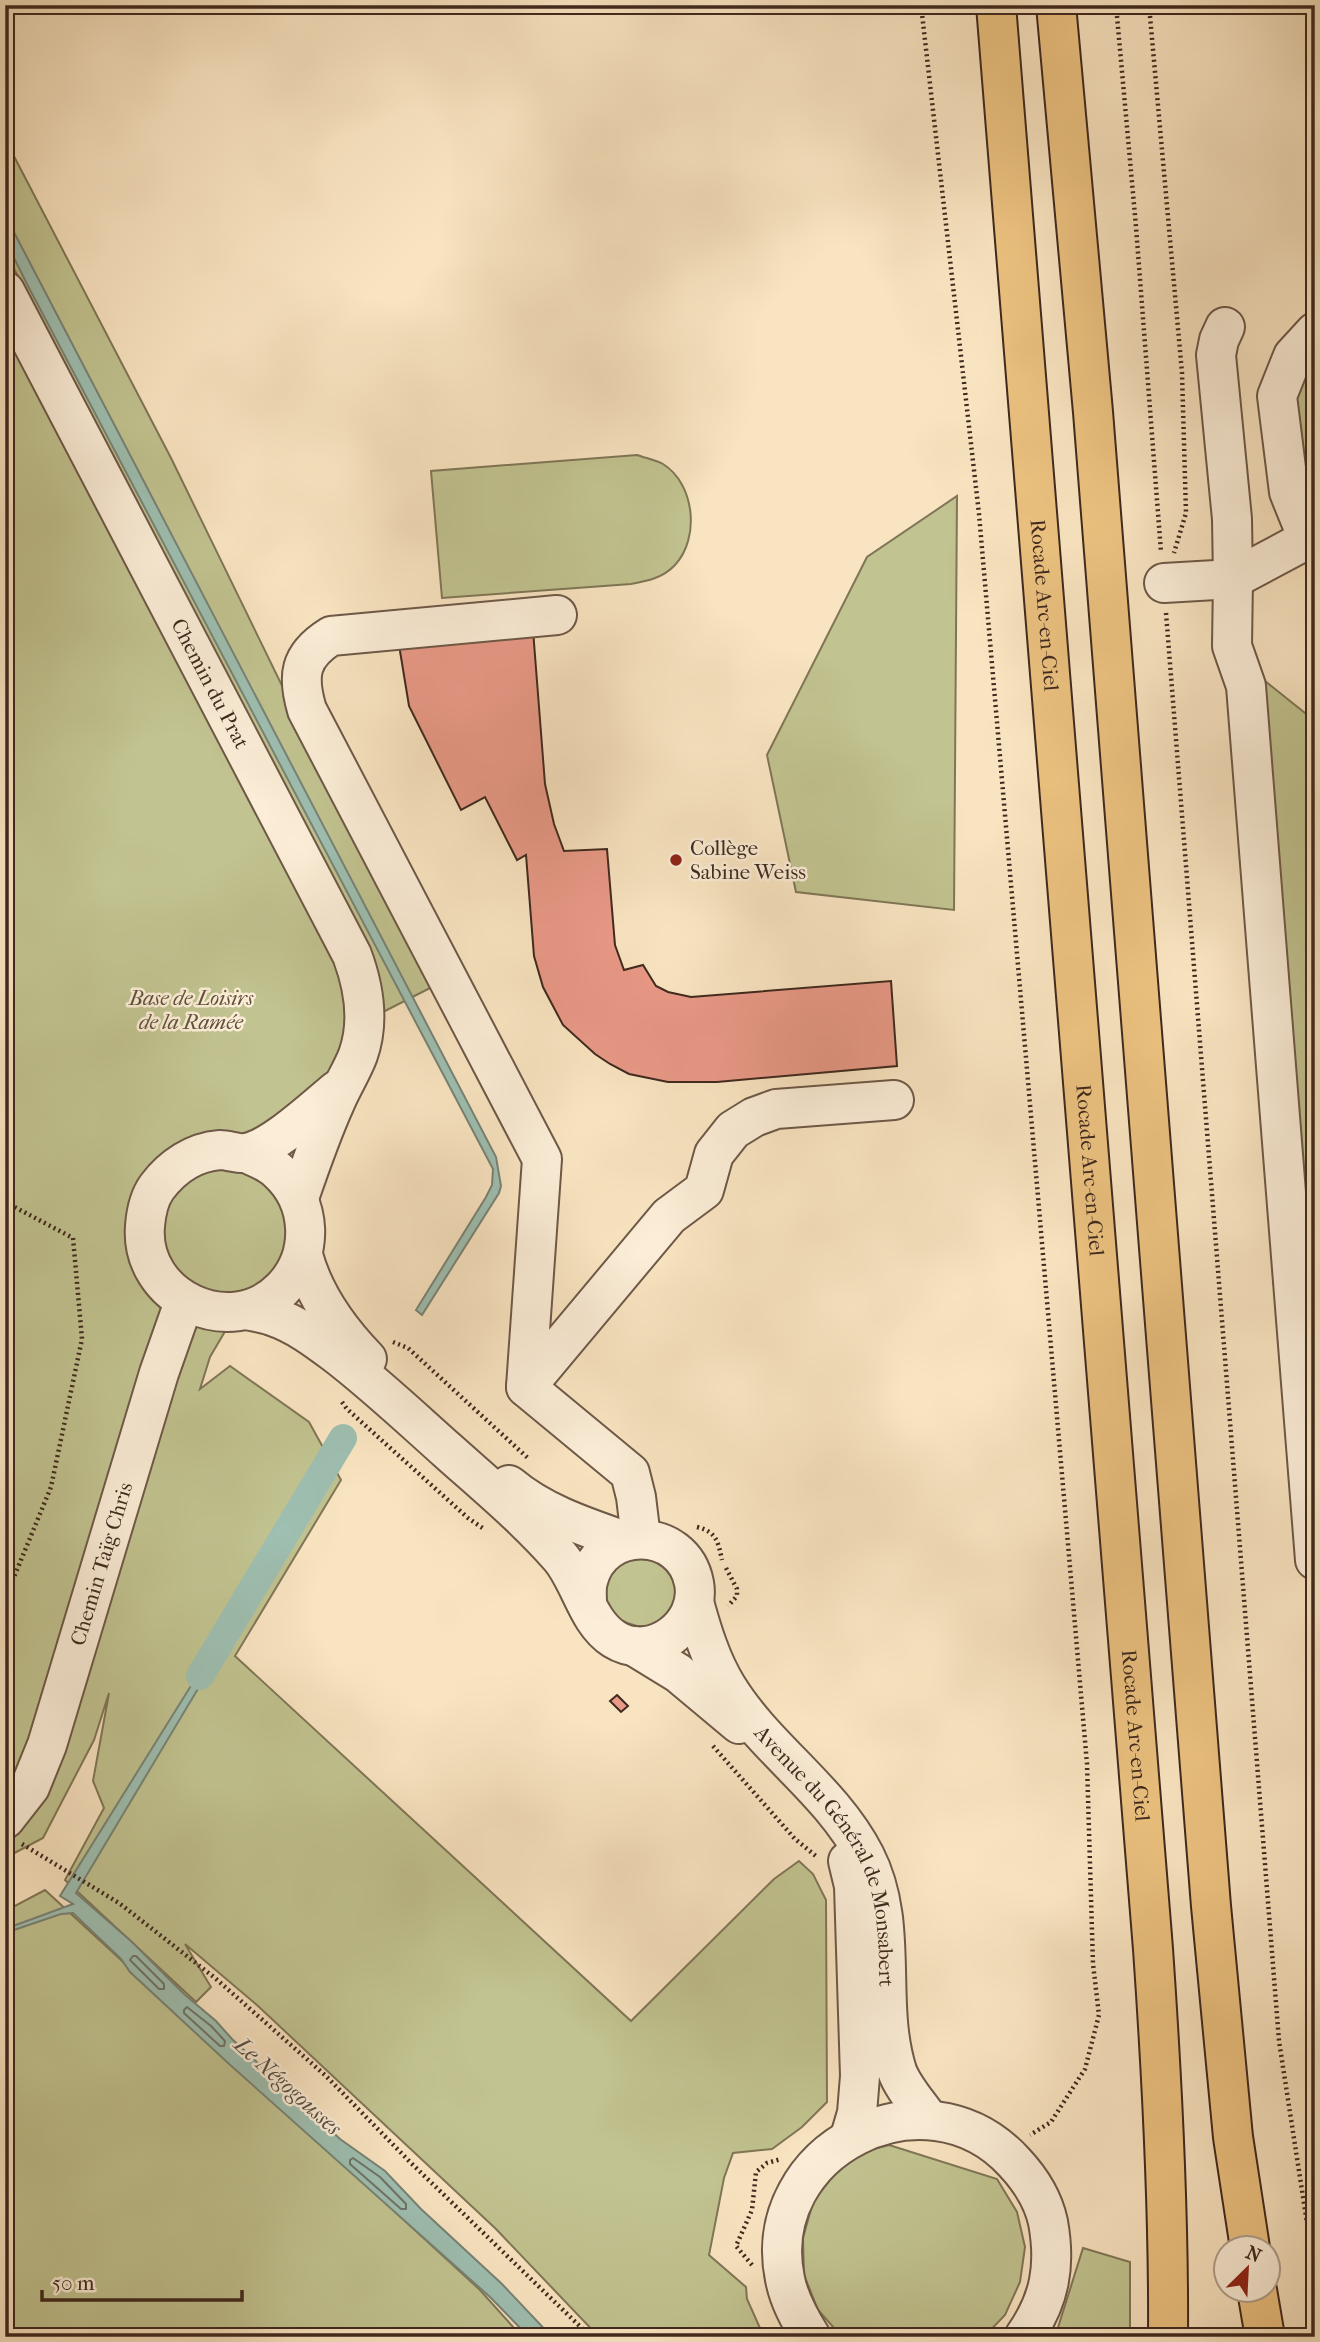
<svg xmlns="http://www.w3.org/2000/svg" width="1320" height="2342" font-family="'IM FELL French Canon',serif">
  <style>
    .green { fill: #c1c390; stroke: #807657; stroke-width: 2 }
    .water { fill: #9ebfb1; stroke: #788376; stroke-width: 2 }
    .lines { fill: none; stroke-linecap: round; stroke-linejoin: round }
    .shore { stroke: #6e7468; stroke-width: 2 }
    .canal { stroke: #9ebfb1; stroke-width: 28 }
    .building { fill: #e99987; stroke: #3f291e; stroke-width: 2 }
    .minor-casing { stroke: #6e5847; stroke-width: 42 }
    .highway-casing { stroke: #3f291e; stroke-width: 42 }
    .path { stroke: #3f291e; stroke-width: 4.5; stroke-dasharray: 2 3.5; stroke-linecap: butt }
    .minor { stroke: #fbedd7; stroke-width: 38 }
    .highway { stroke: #ecc280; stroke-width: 38 }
    .poi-dot { fill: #8f2418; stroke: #fbedd7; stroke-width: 2.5 }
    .labels { text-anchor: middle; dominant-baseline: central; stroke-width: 5; stroke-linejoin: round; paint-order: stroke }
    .street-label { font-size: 21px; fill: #3f291e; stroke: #fbedd7 }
    .poi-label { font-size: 21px; fill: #3f291e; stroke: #fbedd7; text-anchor: start }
    .park-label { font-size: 21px; font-style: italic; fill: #60503a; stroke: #fbedd7 }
    .water-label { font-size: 23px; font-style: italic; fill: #574e43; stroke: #fbedd7 }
  </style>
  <rect width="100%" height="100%" fill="#f9e4c1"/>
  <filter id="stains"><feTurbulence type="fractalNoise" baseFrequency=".00286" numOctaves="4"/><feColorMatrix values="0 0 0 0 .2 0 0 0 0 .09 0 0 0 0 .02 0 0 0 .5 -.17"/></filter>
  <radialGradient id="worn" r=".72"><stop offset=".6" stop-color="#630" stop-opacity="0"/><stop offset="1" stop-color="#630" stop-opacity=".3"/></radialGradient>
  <path class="green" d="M 5,139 L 171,458 L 328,780 L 434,986 L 381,1013 L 286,1262 L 247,1294 L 210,1357 L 200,1389 L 230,1366 L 309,1422 L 341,1480 L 235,1656 L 631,2021 L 774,1879 L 799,1861 L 813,1874 L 826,1900 L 827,2102 L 802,2127 L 772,2149 L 733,2153 L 724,2178 L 709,2255 L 746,2287 L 747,2299 L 764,2337 L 599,2337 L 496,2229 L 258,2006 L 185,1944 L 211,1987 L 196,2002 L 65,1880 L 104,1808 L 93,1781 L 109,1693 L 94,1740 L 43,1838 L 5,1858 L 5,264 L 162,557 L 5,251 Z
    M 1315,356 L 1315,517 L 1289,408 Z
    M 637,455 C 645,458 656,460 663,464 C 695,484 700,538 675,565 C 663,578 647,581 631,584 L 442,598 L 431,471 Z
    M 957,496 L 954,910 L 796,892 L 767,755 L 867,557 Z
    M 1260,677 L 1315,721 L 1315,1368 Z
    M 622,1557 L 661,1558 L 677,1580 C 676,1588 677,1600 674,1607 C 657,1647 589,1619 605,1579 C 608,1571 617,1564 622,1557 Z
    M 45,1890 L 480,2290 L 522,2337 L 5,2337 L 5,1897 L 13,1907 Z
    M 889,2145 L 997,2179 L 1017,2212 L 1025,2247 L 1020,2282 L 1005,2315 L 984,2337 L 842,2337 L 818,2310 L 804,2275 L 803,2238 L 813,2202 L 836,2172 L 866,2151 Z
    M 1083,2248 L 1130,2262 L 1130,2337 L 1055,2337 Z"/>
  <path class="water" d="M 5,215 L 496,1157 L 501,1186 L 499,1193 L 422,1315 L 416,1310 L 486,1197 L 492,1185 L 493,1169 L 28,286 L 5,240 Z
    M 340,1435 L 346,1441 L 76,1893 L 132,1942 L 184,1994 L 216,2021 L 232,2039 L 324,2124 L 340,2139 L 385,2171 L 421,2209 L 502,2284 L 552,2337 L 529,2337 L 490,2297 L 228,2063 L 130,1972 L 121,1959 L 73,1913 L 61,1914 L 5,1933 L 5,1929 L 73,1904 L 60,1896 L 316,1485 Z"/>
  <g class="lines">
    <path class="shore" d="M 133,1956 L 136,1956 L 164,1984 L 164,1989 L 159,1989 L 130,1960 Z
      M 187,2007 L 211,2026 L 225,2041 L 224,2046 L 220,2046 L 184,2013 L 184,2010 Z
      M 353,2158 L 380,2177 L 406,2204 L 406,2209 L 401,2209 L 350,2164 L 350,2160 Z"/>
    <path class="canal" d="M 200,1676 L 343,1438"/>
  </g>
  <path class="building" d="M 533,630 L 545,784 L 554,824 L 564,851 L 607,849 L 615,945 L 624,970 L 643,965 L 656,986 L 668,992 L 691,997 L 891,981 L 897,1066 L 717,1082 L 668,1082 L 629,1074 L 610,1064 L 595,1054 L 563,1025 L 543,987 L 534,956 L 526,855 L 517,860 L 485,797 L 461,810 L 409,706 L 398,639 Z
    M 617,1695 L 628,1706 L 621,1712 L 610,1701 Z"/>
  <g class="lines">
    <g class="minor-casing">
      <g id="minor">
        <path id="s1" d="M 5,291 L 352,955 C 364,987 370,1021 358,1055 C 352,1071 342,1086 335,1103 C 321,1134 310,1166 299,1198"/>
        <path d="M 1225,327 L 1219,340 L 1216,355 L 1232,519 L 1233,579 L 1232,646 L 1246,686 L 1315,1560"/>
        <path d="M 1315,332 L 1293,356 L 1277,396 L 1289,492 L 1308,539 L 1315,543"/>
        <path d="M 1164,583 L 1233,579 L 1308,539"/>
        <path d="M 246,1153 C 257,1158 269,1162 278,1171 C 312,1202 315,1255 282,1289 C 231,1341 139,1298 145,1226 C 146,1213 149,1198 157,1187 C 172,1167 194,1152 220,1150 C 228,1150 238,1154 246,1153 C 273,1148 315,1108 337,1090"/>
        <path d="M 303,1255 C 314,1296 338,1329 367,1359"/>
        <path d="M 247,1310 C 255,1312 264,1313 272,1316 C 296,1324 316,1339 336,1354 C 375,1384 411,1418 448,1451 C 486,1485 526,1518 560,1557 C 581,1582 587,1622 614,1639 C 652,1663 702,1625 694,1583 C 683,1526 601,1525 588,1581 C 586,1588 587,1596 587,1602"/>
        <path d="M 526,1387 L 542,1159 L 307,710 C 297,676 299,656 331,636 L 557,615"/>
        <path d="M 509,1485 C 542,1513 585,1527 625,1541"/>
        <path d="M 641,1538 L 636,1497 L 630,1473 L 526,1387 L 669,1216 L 704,1190 L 714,1154 L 733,1130 L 754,1117 L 776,1109 L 894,1100"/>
        <path id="s2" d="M 694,1602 C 702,1631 711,1661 727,1687 C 765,1749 831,1790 865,1856 C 900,1924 875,2001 897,2071 C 903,2088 919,2105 929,2120"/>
        <path d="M 634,1646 L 678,1673 L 739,1724"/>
        <path id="s3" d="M 5,1819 L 30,1787 L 47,1745 L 159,1373 L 184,1302"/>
        <path d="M 848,1861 L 854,1886 L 860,2076 L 857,2113 L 850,2137"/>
        <path d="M 811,2337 C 799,2318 789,2300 785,2279 C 758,2150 925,2065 1014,2162 C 1030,2179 1043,2199 1048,2222 C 1056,2266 1050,2300 1024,2337"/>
      </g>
    </g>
    <g class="highway-casing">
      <g id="highway">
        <path id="s4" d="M 996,5 L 1153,1949 C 1162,2078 1169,2207 1168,2337"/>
        <path d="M 1056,5 L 1093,412 L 1211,1906 L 1233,2137 L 1250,2248"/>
        <path d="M 1257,2290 L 1265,2337"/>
      </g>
    </g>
    <path class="path" d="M 921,5 L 979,514 L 1087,1764 L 1093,1964 L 1099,2015 L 1085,2069 L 1051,2122 L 1030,2135
      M 1116,5 L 1136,227 L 1161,552
      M 1149,5 L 1182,373 L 1186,513 L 1174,553
      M 1166,613 L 1279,2041 L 1315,2275
      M 5,1202 L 73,1238 L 82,1339 L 51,1487 L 5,1599
      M 393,1342 L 408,1348 L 529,1459
      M 342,1402 L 347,1409 L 468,1518 L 484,1529
      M 697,1527 C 717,1532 718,1542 722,1560
      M 726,1568 L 737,1589 L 737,1596 L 728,1606
      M 713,1746 L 795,1839 L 817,1857
      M 22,1844 L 119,1903 L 215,1978 L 326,2076 L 411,2163 L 591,2337
      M 752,2265 L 736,2246 L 752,2210 L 756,2172 L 767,2163 L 781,2159"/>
    <use href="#minor" class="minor"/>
    <use href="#highway" class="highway"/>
  </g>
  <circle class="poi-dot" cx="676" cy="860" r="7"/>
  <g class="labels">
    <g class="street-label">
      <text stroke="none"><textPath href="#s4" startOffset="602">Rocade Arc-en-Ciel</textPath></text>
      <text stroke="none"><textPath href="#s1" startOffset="443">Chemin du Prat</textPath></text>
      <text stroke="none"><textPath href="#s4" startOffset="1169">Rocade Arc-en-Ciel</textPath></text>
      <text stroke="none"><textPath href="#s3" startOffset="275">Chemin Taïg Chris</textPath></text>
      <text stroke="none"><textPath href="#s4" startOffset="1736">Rocade Arc-en-Ciel</textPath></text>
      <text stroke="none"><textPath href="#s2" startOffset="294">Avenue du Général de Monsabert</textPath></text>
    </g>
    <g class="poi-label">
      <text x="690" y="848">Collège<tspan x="690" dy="24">Sabine Weiss</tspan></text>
    </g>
    <g class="park-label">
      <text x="191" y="998">Base de Loisirs<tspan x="191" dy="24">de la Ramée</tspan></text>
    </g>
    <g class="water-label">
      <text transform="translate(288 2086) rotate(42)">Le Négogousses</text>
    </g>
  </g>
  <rect width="1320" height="2342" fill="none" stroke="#f9e4c1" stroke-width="28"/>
  <rect x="7" y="7" width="1306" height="2328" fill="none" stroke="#3f291e" stroke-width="3.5"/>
  <rect x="14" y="14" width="1292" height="2314" fill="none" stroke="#3f291e" stroke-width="2"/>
  <g transform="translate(1247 2269) rotate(24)"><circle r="33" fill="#fbedd7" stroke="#b09f8d" stroke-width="2"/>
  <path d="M0-5L12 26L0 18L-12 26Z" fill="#8f2418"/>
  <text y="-10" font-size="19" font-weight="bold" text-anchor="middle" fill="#3f291e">N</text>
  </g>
  <path d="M42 2290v10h200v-10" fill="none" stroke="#3f291e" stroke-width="3.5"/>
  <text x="52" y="2290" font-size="21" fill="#3f291e" stroke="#fbedd7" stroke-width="5" paint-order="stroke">50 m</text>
  <rect width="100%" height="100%" filter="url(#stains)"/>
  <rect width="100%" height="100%" fill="url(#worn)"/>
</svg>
